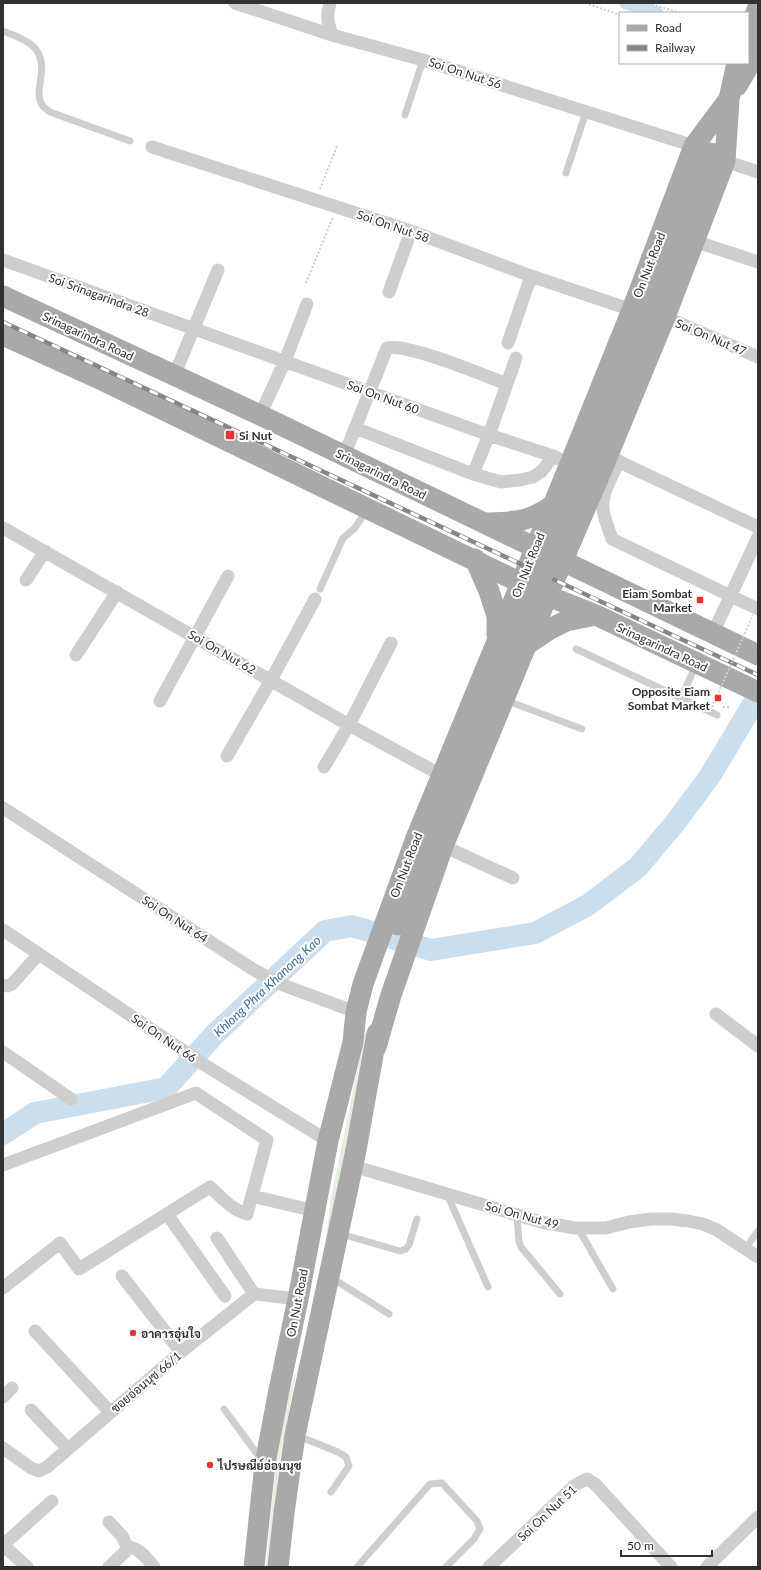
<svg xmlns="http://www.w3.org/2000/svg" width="761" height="1570" font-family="Lato,Sarabun,sans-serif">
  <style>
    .green { fill: #e6eedf }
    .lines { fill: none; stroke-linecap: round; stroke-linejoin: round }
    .canal { stroke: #cbdeee; stroke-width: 13 }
    .river { stroke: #cbdeee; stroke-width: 22 }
    .path { stroke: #cecece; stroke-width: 2; stroke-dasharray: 2 2; stroke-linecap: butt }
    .lane { stroke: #cecece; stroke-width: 7 }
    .street { stroke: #cecece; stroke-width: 13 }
    .primary { stroke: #a9a9a9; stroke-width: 21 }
    .rail-casing { stroke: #868686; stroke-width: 4.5 }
    .rail { stroke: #fff; stroke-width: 3; stroke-dasharray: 9; stroke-linecap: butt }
    .path-bridge { stroke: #cecece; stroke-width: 2; stroke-dasharray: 2 2; stroke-linecap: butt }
    .primary-bridge { stroke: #a9a9a9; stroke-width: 21 }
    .poi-dot { fill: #eb3230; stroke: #fff; stroke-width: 1.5 }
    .labels { text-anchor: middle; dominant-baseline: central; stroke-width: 4; stroke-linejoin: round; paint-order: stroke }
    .street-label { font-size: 12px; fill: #313131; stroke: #fff }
    .poi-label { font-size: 12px; font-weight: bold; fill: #313131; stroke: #fff; text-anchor: start }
    .water-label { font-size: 13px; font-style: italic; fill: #3b6c97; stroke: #fff }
  </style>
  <rect width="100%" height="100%" fill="#fff"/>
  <path class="green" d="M 365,1033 L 369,1034 L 326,1254 L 294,1384 L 280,1459 L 269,1567 L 266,1567 L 275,1473 L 286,1403 L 301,1356 L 324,1254 L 331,1198 Z"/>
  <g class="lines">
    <path class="canal" d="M 626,3 L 657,13"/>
    <path class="river" d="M 3,1134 L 35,1113 L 166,1088 L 214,1035 L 325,931 L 352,926 L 431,950 L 535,933 L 588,905 L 638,867 L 675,823 L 710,776 L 758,696"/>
    <path class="path" d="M 585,3 L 620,15
      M 648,3 L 680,13
      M 320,189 L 337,146
      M 306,283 L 333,217
      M 723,707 L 731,707"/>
    <path class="lane" d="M 3,31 C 13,35 26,39 34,47 C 52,67 31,92 43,106 C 44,108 48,110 50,112 L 130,141
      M 405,115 L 423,60
      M 566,173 L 586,112
      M 320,589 L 343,538 L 354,529 L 367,510
      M 576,649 L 717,715
      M 681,698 L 696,665
      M 505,700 L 582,729
      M 447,1194 L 488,1287
      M 517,1215 L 519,1242 L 521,1247 L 560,1294
      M 578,1228 L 613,1289
      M 341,1234 L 400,1251 L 406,1249 L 409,1245 L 417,1219
      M 745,1249 L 758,1231
      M 332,1278 L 389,1314
      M 224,1409 L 261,1459
      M 298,1436 L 338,1452 L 346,1457 L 349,1466 L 331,1492
      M 357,1567 L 430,1484 L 442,1483 L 477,1521 L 480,1529 L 474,1539 L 446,1567"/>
    <path class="street" d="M 235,3 L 332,35 L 423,60 L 694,146
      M 330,3 C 326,16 328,23 332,35
      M 152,147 L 411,231 L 531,276 L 632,310
      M 725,161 L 758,172
      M 694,241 L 758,262
      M 3,260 L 489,435 L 553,456 L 570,464
      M 389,292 L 411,231
      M 665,317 L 758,357
      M 508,343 L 531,276
      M 174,376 L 218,270
      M 260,415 L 285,361 L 307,304
      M 355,428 L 473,474 L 501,482 L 520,480 L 533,477 L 542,471 L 553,456
      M 344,456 L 387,348 C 408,343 483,375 507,384
      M 611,458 L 758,527
      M 619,461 C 613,475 601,493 603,509 C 604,519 609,529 612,539 L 758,609
      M 473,474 L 489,435 L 516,358
      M 3,528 L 349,725 L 441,775
      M 26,580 L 45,551
      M 713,633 L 758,537
      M 76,655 L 117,592
      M 160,701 L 228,576
      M 227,756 L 271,680 L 315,599
      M 324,767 L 349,725 L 391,643
      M 3,808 L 254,970 L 280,984 L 356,1012
      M 443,846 L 513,878
      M 3,930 L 203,1064 L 328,1141
      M 3,985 L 8,986 L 12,984 L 39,954
      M 716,1014 L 758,1046
      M 3,1052 L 71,1099
      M 3,1165 L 196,1093 L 267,1140 L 247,1214 C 232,1210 222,1198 210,1187 L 79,1269 L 60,1243 L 3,1288
      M 353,1166 L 541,1222 L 575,1228 L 606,1228 L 629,1222 L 651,1219 L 671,1219 L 688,1221 L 703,1224 L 717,1230 L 758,1257
      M 252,1196 L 315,1211
      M 167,1214 L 225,1296
      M 217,1238 L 254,1294
      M 122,1276 L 181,1352
      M 35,1331 L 110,1412
      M 3,1397 L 12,1388
      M 31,1410 L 68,1449
      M 3,1448 L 31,1468 L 39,1471 L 47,1467 L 181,1352 L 254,1294 L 298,1299
      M 109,1522 L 122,1536 L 127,1546 L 125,1552 L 109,1567
      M 3,1545 L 52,1501
      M 3,1545 L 27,1567
      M 127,1546 C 140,1549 146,1557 154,1567
      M 489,1567 L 575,1485 L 587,1479 L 595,1484 L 671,1567
      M 707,1567 L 758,1517"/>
    <path class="primary" d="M 748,33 L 758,7
      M 737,86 L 752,60 L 758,46
      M 3,296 L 260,415 L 758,655
      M 3,335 L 104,381 L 548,596 L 596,615 L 758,692
      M 487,523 C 516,522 529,522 553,505
      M 475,559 L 489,591 L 497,616 L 497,635
      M 526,645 L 550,629 L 566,621 L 596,615
      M 376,1047 L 391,995 L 443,846 L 526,646 L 600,474 L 665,317 L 725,161 L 729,99
      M 254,1567 L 265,1464 L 278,1395 L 298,1299 L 328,1141 L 353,1042 L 356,1012 L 363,984 L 416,838 L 570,464 L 632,310 L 694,146 L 729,99 L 737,63
      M 278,1567 L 284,1513 L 295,1435 L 356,1150 L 377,1033"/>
    <g class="rail-casing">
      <path id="rail" d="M 3,322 L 758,675"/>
    </g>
    <use href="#rail" class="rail"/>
    <path class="path-bridge" d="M 712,707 L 753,615"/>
    <path class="primary-bridge" d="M 398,925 L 426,850 L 463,759 L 563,528 L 711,153"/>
  </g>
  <g class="poi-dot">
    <rect x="225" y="430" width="10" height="10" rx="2"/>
    <rect x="696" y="596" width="8" height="8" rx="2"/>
    <rect x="714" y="694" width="8" height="8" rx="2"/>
    <circle cx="133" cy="1333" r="4"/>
    <circle cx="210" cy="1465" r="4"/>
  </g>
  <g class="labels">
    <g class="street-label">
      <text transform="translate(465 73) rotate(18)">Soi On Nut 56</text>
      <text transform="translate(393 226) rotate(19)">Soi On Nut 58</text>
      <text transform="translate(649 265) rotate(-69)">On Nut Road</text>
      <text transform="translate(99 295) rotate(20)">Soi Srinagarindra 28</text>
      <text transform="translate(88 336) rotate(25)">Srinagarindra Road</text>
      <text transform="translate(711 337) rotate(23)">Soi On Nut 47</text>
      <text transform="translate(383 397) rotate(20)">Soi On Nut 60</text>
      <text transform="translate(381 474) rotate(26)">Srinagarindra Road</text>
      <text transform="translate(528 565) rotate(-68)">On Nut Road</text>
      <text transform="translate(662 647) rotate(25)">Srinagarindra Road</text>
      <text transform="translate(222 652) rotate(30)">Soi On Nut 62</text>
      <text transform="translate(406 865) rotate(-69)">On Nut Road</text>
      <text transform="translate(175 919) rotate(33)">Soi On Nut 64</text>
      <text transform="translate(164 1038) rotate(34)">Soi On Nut 66</text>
      <text transform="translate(522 1215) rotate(15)">Soi On Nut 49</text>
      <text transform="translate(297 1303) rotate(-79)">On Nut Road</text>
      <text transform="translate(146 1382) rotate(-40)">ซอยอ่อนนุช 66/1</text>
      <text transform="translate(547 1513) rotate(-43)">Soi On Nut 51</text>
    </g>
    <g class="poi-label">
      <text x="239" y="435">Si Nut</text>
      <text x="692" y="593" text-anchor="end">Eiam Sombat<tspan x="692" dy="14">Market</tspan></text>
      <text x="710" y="691" text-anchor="end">Opposite Eiam<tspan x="710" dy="14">Sombat Market</tspan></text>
      <text x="141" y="1333">อาคารอุ่นใจ</text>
      <text x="218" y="1465">ไปรษณีย์อ่อนนุช</text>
    </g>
    <g class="water-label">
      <text transform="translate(267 986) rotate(-43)">Khlong Phra Khanong Kao</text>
    </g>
  </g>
  <rect width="761" height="1570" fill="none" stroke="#313131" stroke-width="8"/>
  <rect x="619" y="12" width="130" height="52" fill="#ffffff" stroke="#adadad"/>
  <rect x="627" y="25" width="20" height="6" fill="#a9a9a9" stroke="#adadad"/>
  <text x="655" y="32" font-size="12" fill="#313131">Road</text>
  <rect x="627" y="45" width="20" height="6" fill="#868686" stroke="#adadad"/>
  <text x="655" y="52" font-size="12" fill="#313131">Railway</text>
  <path d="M621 1550v6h91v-6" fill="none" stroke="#313131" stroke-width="2"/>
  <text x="627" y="1550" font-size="12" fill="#313131" stroke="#ffffff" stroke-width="3" paint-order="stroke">50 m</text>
</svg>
